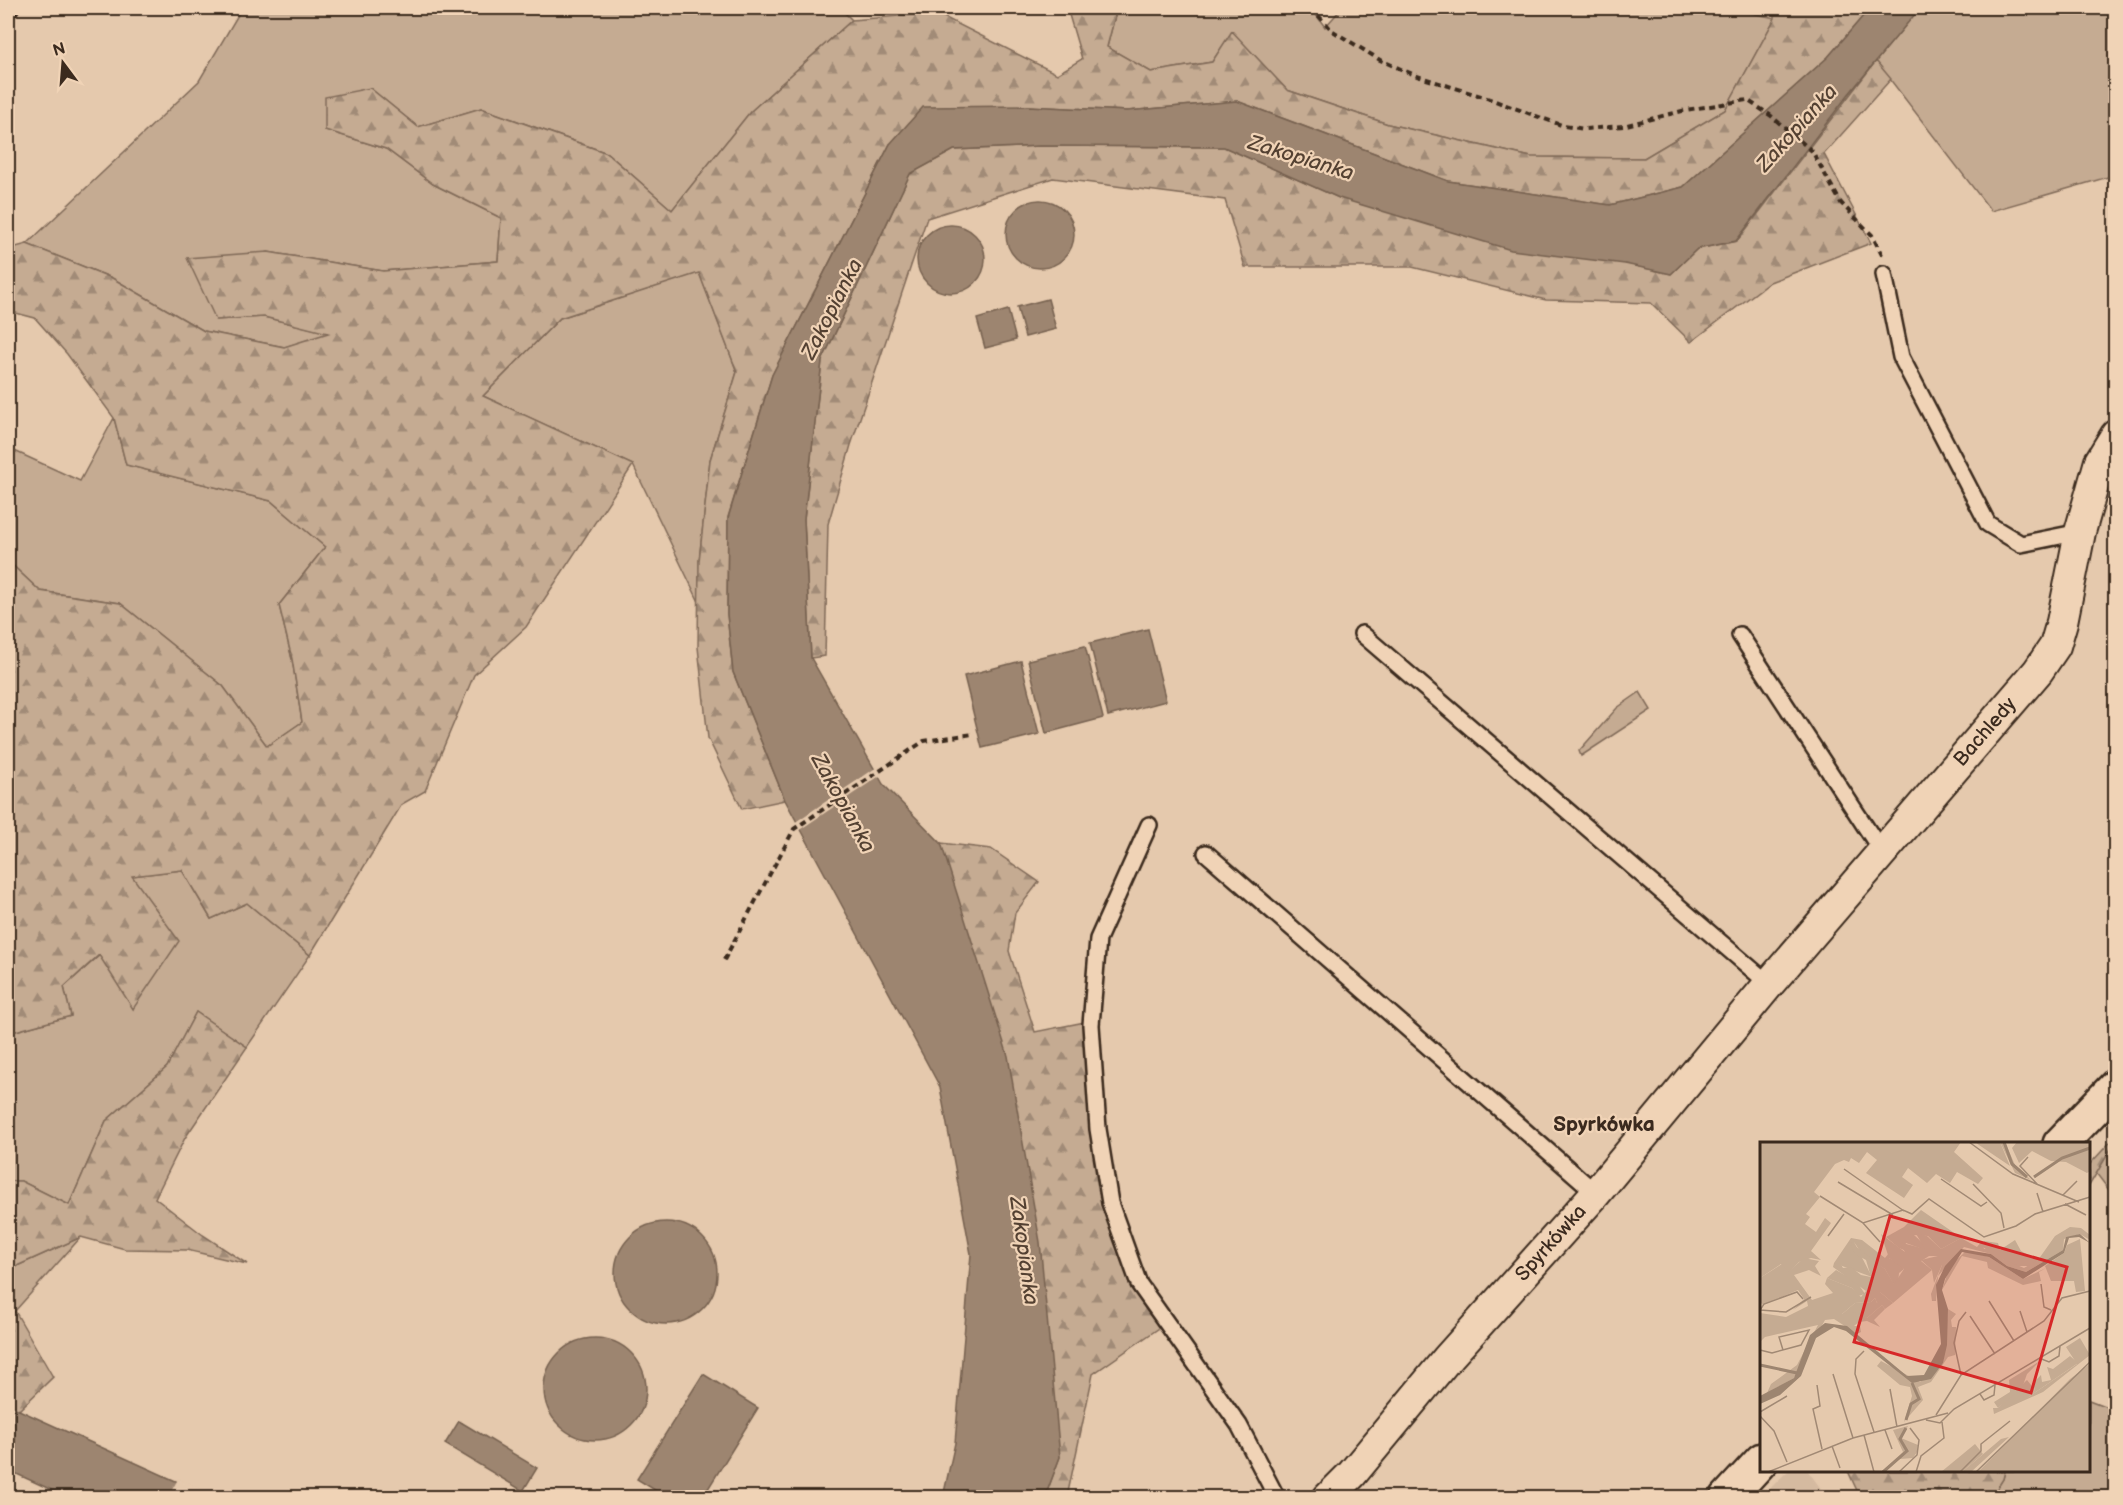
<svg xmlns="http://www.w3.org/2000/svg" width="2123" height="1505" font-family="'Balsamiq Sans',sans-serif">
  <style>
    .built { fill: #d5baa0 }
    .grass { fill: #c5ab92; stroke: #806a58; stroke-width: 1.5 }
    .forest { fill: url(#forest-firs); stroke: #806a58; stroke-width: 1.5 }
    .water { fill: #9d8570; stroke: #76614f; stroke-width: 1.5 }
    .pier { fill: #e5c9ad }
    .lines { fill: none; stroke-linecap: round; stroke-linejoin: round }
    .lane-casing { stroke: #3b2a1e; stroke-width: 20 }
    .street-casing { stroke: #3b2a1e; stroke-width: 34 }
    .primary-casing { stroke: #3b2a1e; stroke-width: 38 }
    .path { stroke: #3b2a1e; stroke-width: 4; stroke-dasharray: 6 4.5; stroke-linecap: butt }
    .lane { stroke: #f0d3b6; stroke-width: 15 }
    .street { stroke: #f0d3b6; stroke-width: 30 }
    .primary { stroke: #f0d3b6; stroke-width: 33 }
    .labels { text-anchor: middle; dominant-baseline: central; stroke-width: 4.5; stroke-linejoin: round; paint-order: stroke }
    .street-label { font-size: 20px; fill: #3b2a1e; stroke: #f0d3b6 }
    .water-label { font-size: 21px; font-style: italic; fill: #544132; stroke: #f0d3b6 }
    .neighbourhood-label { font-size: 21px; font-weight: bold; fill: #3b2a1e; stroke: #f0d3b6 }
    .inset-river { fill: none; stroke: #9d8570; stroke-width: 3 }
    .inset-road { fill: none; stroke: #a18974; stroke-width: 1.5 }
    .view { fill: #d62828; fill-opacity: 0.15; stroke: #d62828; stroke-width: 3 }
    .inset-edge { fill: none; stroke: #3b2a1e; stroke-width: 3 }
  </style>
  <defs>
    <pattern id="forest-firs" width="22" height="20" patternUnits="userSpaceOnUse" patternTransform="scale(1.5)"><rect width="22" height="20" fill="#c5ab92"/><path d="M5 1l3.5 6h-7zM16 11l3.5 6h-7z" fill="#a18b77"/></pattern>
  </defs>
  <rect width="100%" height="100%" fill="#e5c9ad"/>
  <filter id="ink" filterUnits="userSpaceOnUse"><feTurbulence type="fractalNoise" baseFrequency=".0167" numOctaves="2"/><feDisplacementMap in="SourceGraphic" scale="12" xChannelSelector="R" yChannelSelector="G"/><feConvolveMatrix kernelMatrix="1 2 1 2 8 2 1 2 1" color-interpolation-filters="sRGB"/></filter>
  <g filter="url(#ink)">
    <path class="built" d="M 1788,1471 L 1808,1471 L 1827,1497 L 1761,1497 Z"/>
    <path class="grass" d="M 242,8 L 835,8 L 842,10 L 852,20 L 750,112 L 672,210 L 607,153 L 481,108 L 418,127 L 370,88 L 325,130 L 386,149 L 433,184 L 501,218 L 498,261 L 383,271 L 268,252 L 216,320 L 264,317 L 330,333 L 285,347 L 204,331 L 112,278 L 27,244 L 199,81 Z
      M 1117,8 L 1311,8 L 1325,27 L 1342,8 L 1728,8 L 1775,18 L 1725,110 L 1644,158 L 1531,157 L 1388,124 L 1287,90 L 1232,32 L 1212,62 L 1151,72 L 1107,47 Z
      M 1920,8 L 2115,8 L 2115,175 L 1991,211 L 1876,61 Z
      M 699,272 L 737,372 L 710,460 L 699,561 L 700,604 L 633,465 L 483,396 L 560,318 Z
      M 114,418 L 126,465 L 271,501 L 325,547 L 279,605 L 292,659 L 302,722 L 267,746 L 223,686 L 120,603 L 40,591 L 8,561 L 8,448 L 80,481 Z
      M 1640,692 L 1651,710 L 1581,756 L 1579,751 L 1617,708 Z
      M 182,870 L 211,919 L 247,903 L 310,955 L 247,1047 L 196,1012 L 167,1067 L 106,1121 L 69,1205 L 21,1181 L 8,1181 L 8,1033 L 71,1016 L 64,987 L 100,955 L 133,1008 L 131,876 Z
      M 2115,1142 L 2115,1198 L 2096,1173 Z
      M 81,1237 L 15,1311 L 8,1318 L 8,1270 Z
      M 2089,1400 L 2107,1407 L 2115,1416 L 2115,1497 L 1991,1498 L 2003,1479 L 2005,1471 L 2088,1470 Z"/>
    <path class="forest" d="M 1067,8 L 1117,8 L 1107,47 L 1151,72 L 1212,62 L 1232,31 L 1287,90 L 1388,124 L 1531,157 L 1644,158 L 1725,110 L 1775,18 L 1775,8 L 1870,8 L 1828,57 L 1683,187 L 1610,205 L 1448,181 L 1237,101 L 1127,111 L 1028,106 L 890,144 L 772,375 L 728,517 L 727,614 L 733,672 L 785,800 L 742,809 L 708,738 L 698,647 L 699,561 L 710,460 L 737,372 L 699,273 L 560,318 L 483,396 L 633,465 L 526,627 L 474,675 L 425,791 L 402,804 L 310,955 L 247,903 L 211,919 L 182,870 L 132,876 L 179,941 L 133,1009 L 99,955 L 64,987 L 71,1016 L 8,1033 L 8,561 L 40,591 L 120,603 L 223,686 L 267,746 L 302,722 L 292,659 L 279,605 L 325,547 L 271,501 L 126,465 L 114,418 L 67,354 L 35,318 L 8,311 L 8,249 L 27,244 L 112,278 L 204,331 L 284,347 L 328,333 L 264,317 L 216,320 L 187,258 L 268,252 L 383,271 L 498,261 L 501,218 L 433,184 L 386,149 L 325,130 L 325,97 L 370,88 L 418,127 L 481,108 L 607,153 L 672,210 L 750,112 L 852,20 L 936,13 L 1057,74 L 1082,59 Z
      M 1876,61 L 1891,79 L 1824,154 L 1871,243 L 1770,282 L 1691,342 L 1651,303 L 1546,300 L 1412,267 L 1245,267 L 1225,200 L 1053,178 L 927,218 L 851,445 L 828,524 L 825,656 L 811,658 L 804,519 L 822,361 L 910,174 L 954,150 L 1039,146 L 1224,147 L 1339,198 L 1671,274 L 1697,249 L 1737,241 Z
      M 941,843 L 991,849 L 1039,882 L 1015,913 L 1009,951 L 1035,1032 L 1085,1022 L 1097,1166 L 1162,1326 L 1093,1374 L 1067,1497 L 1045,1497 L 1060,1457 Z
      M 196,1012 L 247,1047 L 185,1138 L 155,1198 L 203,1235 L 247,1264 L 187,1250 L 125,1249 L 81,1237 L 8,1270 L 8,1181 L 21,1181 L 69,1205 L 106,1121 L 167,1067 Z
      M 2115,1137 L 2115,1142 L 2089,1186 L 2089,1165 Z
      M 15,1311 L 53,1377 L 19,1410 L 8,1405 L 8,1318 Z
      M 1848,1471 L 2005,1471 L 2003,1479 L 1991,1498 L 1860,1497 Z"/>
    <path class="water" d="M 1870,8 L 1920,8 L 1848,95 L 1736,241 L 1697,249 L 1671,274 L 1625,264 L 1511,250 L 1339,198 L 1224,147 L 1039,146 L 954,150 L 910,174 L 822,361 L 804,519 L 811,658 L 883,784 L 941,843 L 1008,1056 L 1040,1242 L 1060,1457 L 1045,1497 L 943,1497 L 955,1443 L 971,1254 L 940,1087 L 785,800 L 733,672 L 727,614 L 728,518 L 772,375 L 890,144 L 923,107 L 1028,106 L 1127,111 L 1237,101 L 1448,181 L 1610,205 L 1683,187 L 1828,57 Z
      M1006 234a34 34 0 1 1 68 0a34 34 0 1 1-68 0Z
      M917 259a34 34 0 1 1 68 0a34 34 0 1 1-68 0Z
      M 1048,299 L 1056,329 L 1025,337 L 1017,307 Z
      M 1008,310 L 1016,340 L 985,348 L 977,319 Z
      M 1148,629 L 1166,701 L 1108,716 L 1090,643 Z
      M 1085,646 L 1103,718 L 1046,733 L 1028,660 Z
      M 1021,661 L 1039,734 L 982,748 L 964,676 Z
      M615 1273a51 51 0 1 1 102 0a51 51 0 1 1-102 0Z
      M544 1389a51 51 0 1 1 102 0a51 51 0 1 1-102 0Z
      M 703,1374 L 758,1408 L 703,1497 L 666,1497 L 637,1479 Z
      M 8,1405 L 19,1410 L 211,1497 L 67,1497 L 8,1470 Z
      M 459,1421 L 537,1468 L 523,1491 L 445,1444 Z"/>
    <path class="pier" d="M 877,767 L 881,775 L 798,831 L 794,823 Z
      M 178,1479 L 201,1490 L 197,1497 L 168,1497 Z"/>
    <g class="lines">
      <g class="lane-casing">
        <path id="lane" d="M 8,9 L 10,8
          M 1884,274 L 1901,357 L 1988,524 L 2021,544 L 2080,532
          M 1362,634 L 1769,984
          M 1740,635 L 1882,852
          M 1149,825 L 1098,939 L 1091,1025 L 1098,1129 L 1110,1203 L 1139,1284 L 1239,1425 L 1277,1498
          M 1206,853 L 1596,1193"/>
      </g>
      <g class="street-casing">
        <path id="street" d="M 1328,1498 L 1352,1474 L 1447,1359 L 1596,1193 L 1769,984 L 2038,671 L 2055,646 L 2062,622 L 2080,532 L 2100,461 L 2116,435"/>
      </g>
      <g class="primary-casing">
        <path id="primary" d="M 2060,1144 L 2116,1086
          M 1727,1498 L 1762,1460"/>
      </g>
      <path class="path" d="M 1311,8 L 1333,31 L 1380,60 L 1417,76 L 1484,97 L 1564,126 L 1585,129 L 1623,126 L 1686,110 L 1747,100 L 1770,115 L 1812,151 L 1841,203 L 1872,235 L 1883,257
        M 724,960 L 794,829 L 924,741 L 973,734"/>
      <use href="#lane" class="lane"/>
      <use href="#street" class="street"/>
      <use href="#primary" class="primary"/>
    </g>
  </g>
  <g class="labels">
    <g class="street-label">
      <text transform="translate(1985 732) rotate(-49)">Bachledy</text>
      <text transform="translate(1551 1243) rotate(-48)">Spyrkówka</text>
    </g>
    <g class="water-label">
      <text transform="translate(1797 128) rotate(-48)">Zakopianka</text>
      <text transform="translate(1301 158) rotate(17)">Zakopianka</text>
      <text transform="translate(832 309) rotate(-63)">Zakopianka</text>
      <text transform="translate(843 803) rotate(61)">Zakopianka</text>
      <text transform="translate(1024 1251) rotate(82)">Zakopianka</text>
    </g>
    <g class="neighbourhood-label">
      <text x="1604" y="1124">Spyrkówka</text>
    </g>
  </g>
  <g transform="translate(1760 1142)">
    <rect width="330" height="330" fill="#e5c9ad"/>
    <path d="M 0,0 L 201,0 L 194,10 L 223,36 L 218,42 L 197,30 L 190,41 L 176,32 L 167,41 L 148,26 L 142,35 L 153,43 L 144,56 L 106,31 L 117,18 L 107,10 L 99,21 L 91,16 L 89,20 L 84,18 L 75,22 L 54,50 L 60,55 L 46,72 L 50,75 L 45,82 L 56,90 L 65,76 L 71,81 L 51,109 L 61,118 L 51,116 L 39,120 L 28,131 L 21,122 L 0,136 ZM 215,0 L 240,0 L 250,24 L 219,3 ZM 257,0 L 329,0 L 330,29 L 327,31 L 306,20 L 291,19 L 272,9 L 259,21 L 252,6 ZM 161,68 L 200,95 L 201,96 L 181,107 L 168,94 L 154,93 L 166,104 L 165,108 L 146,101 L 144,107 L 149,110 L 139,106 L 126,95 L 144,85 ZM 91,96 L 102,98 L 125,116 L 129,111 L 129,116 L 140,122 L 144,127 L 139,131 L 138,141 L 134,143 L 125,127 L 102,112 L 94,100 L 112,135 L 74,121 ZM 320,97 L 325,149 L 316,150 L 314,139 L 291,139 L 285,124 L 304,111 L 307,103 ZM 255,98 L 261,109 L 278,118 L 272,124 L 254,124 L 221,104 L 224,99 L 238,101 L 240,108 ZM 182,113 L 182,123 L 174,141 L 172,128 L 161,118 ZM 76,128 L 97,140 L 105,152 L 98,154 L 92,146 L 67,136 ZM 120,150 L 133,161 L 125,167 L 122,163 L 107,176 L 81,173 L 95,161 L 111,160 L 115,156 L 117,161 ZM 320,196 L 330,213 L 283,250 L 234,272 L 233,266 L 238,266 L 267,238 L 275,248 L 267,256 L 317,222 L 306,205 ZM 330,222 L 330,330 L 218,330 L 310,237 Z" fill="#c5ab92"/>
    <path d="M 240,0 L 245,0 L 255,23 L 271,38 L 255,31 ZM 310,85 L 321,86 L 330,93 L 330,98 L 320,92 L 304,97 L 303,108 L 266,130 L 247,124 L 231,112 L 204,105 L 178,134 L 176,159 L 172,159 L 171,152 L 182,123 L 182,114 L 169,114 L 161,119 L 172,128 L 133,161 L 120,150 L 122,157 L 117,161 L 115,156 L 111,160 L 95,161 L 82,172 L 94,170 L 107,176 L 122,163 L 125,167 L 114,178 L 120,185 L 107,179 L 99,180 L 94,184 L 100,184 L 101,190 L 97,192 L 74,177 L 65,178 L 34,236 L 7,251 L 11,242 L 37,223 L 58,183 L 5,195 L 0,200 L 0,171 L 26,175 L 48,164 L 47,159 L 33,168 L 44,157 L 38,148 L 3,163 L 0,160 L 0,136 L 22,122 L 28,130 L 44,116 L 59,119 L 55,124 L 61,134 L 49,128 L 34,133 L 52,158 L 73,151 L 65,142 L 67,136 L 92,146 L 101,155 L 106,149 L 73,125 L 74,121 L 80,121 L 83,126 L 91,125 L 101,133 L 111,135 L 106,118 L 95,112 L 89,99 L 125,127 L 134,142 L 144,127 L 129,116 L 121,92 L 145,110 L 139,100 L 165,107 L 155,90 L 167,94 L 181,107 L 201,96 L 217,105 L 222,99 L 224,107 L 232,106 L 243,117 L 264,126 L 278,118 L 295,94 ZM 206,109 L 229,115 L 263,137 L 286,126 L 279,130 L 281,139 L 263,143 L 228,126 L 227,120 L 202,114 L 182,148 L 190,124 ZM 188,167 L 196,172 L 191,178 L 192,185 L 196,185 L 195,213 L 188,215 L 171,240 L 158,245 L 163,258 L 144,280 L 152,254 L 150,245 L 140,243 L 117,224 L 121,219 L 160,240 L 183,221 ZM 310,214 L 318,221 L 267,256 L 260,254 L 275,248 L 272,242 L 281,233 L 282,240 L 291,238 L 287,225 L 293,227 ZM 280,219 L 267,232 L 262,246 L 238,266 L 234,260 L 250,250 L 249,238 ZM 148,284 L 141,296 L 158,303 L 157,310 L 153,316 L 140,317 L 121,330 L 143,310 L 133,288 ZM 249,295 L 211,330 L 202,330 L 241,297 Z" fill="#c5ab92"/>
    <path d="M 215,302 L 223,312 L 202,330 L 181,330 Z" fill="#c5ab92"/>
    <path d="M 320,92 L 330,101 L 319,95 L 309,96 L 304,111 L 263,137 L 229,115 L 202,110 L 185,137 L 182,148 L 188,167 L 187,203 L 183,221 L 171,237 L 152,241 L 86,189 L 74,185 L 56,196 L 41,234 L 20,253 L 0,262 L 0,254 L 34,236 L 50,193 L 65,181 L 87,184 L 147,234 L 164,233 L 181,202 L 176,143 L 185,124 L 201,107 L 231,112 L 247,124 L 266,130 L 303,108 L 306,95 Z" fill="#9d8570"/>
    <path class="inset-river" d="M 244,0 L 252,22 L 267,35M 274,35 L 302,16 L 330,6M 0,223 L 37,231M 146,278 L 151,262 L 159,257 L 152,241M 123,330 L 147,309 L 140,297 L 146,286"/>
    <path class="inset-road" d="M 209,0 L 253,32 L 319,60M 268,15 L 260,24 L 278,43M 84,27 L 144,69M 181,37 L 221,64 L 227,60M 78,40 L 133,73M 213,42 L 241,71 L 244,86M 277,51 L 283,70M 303,53 L 317,39M 60,54 L 103,81 L 143,68 L 152,72 L 169,57 L 224,95 L 256,84 L 275,72 L 330,55M 305,62 L 326,73M 103,81 L 120,100M 68,94 L 84,72M 281,142 L 284,165 L 291,168M 229,159 L 254,199M 0,168 L 26,170 L 51,155M 0,168 L 4,162 L 37,150 L 43,157M 260,169 L 267,190M 210,174 L 235,212M 0,208 L 12,211 L 41,203 L 49,188 L 19,195 L 23,208M 104,209 L 96,217 L 95,232 L 114,290M 279,216 L 289,220 L 299,214 L 300,204M 73,232 L 93,296M 201,233 L 194,201 L 199,179 L 206,170M 57,243 L 60,264 L 53,267 L 62,307M 130,247 L 137,285M 220,252 L 224,258 L 234,253 L 235,243M 0,270 L 27,254M 176,273 L 201,233 L 284,179 L 302,156 L 330,149M 0,274 L 14,289 L 27,320M 166,278 L 180,281 L 194,267 L 330,186M 125,288 L 132,307M 104,293 L 114,330M 72,304 L 80,326M 8,330 L 93,296 L 188,271M 139,330 L 157,313 L 159,298 L 150,286M 156,330 L 161,314 L 184,296 L 182,280M 200,330 L 221,309 L 221,302 L 250,279M 216,330 L 330,220"/>
    <path class="view" d="M 130,74 L 307,125 L 271,251 L 94,200 Z"/>
    <rect width="330" height="330" class="inset-edge"/>
  </g>
  <rect width="2123" height="1505" fill="none" stroke="#f0d3b6" stroke-width="30"/>
  <rect x="15" y="15" width="2093" height="1475" fill="none" stroke="#3b2a1e" stroke-width="2" filter="url(#ink)"/>
  <g transform="translate(63 63) rotate(344)" stroke="#f0d3b6" stroke-width="4.5" paint-order="stroke">
  <path d="M0-4.5L10 22L0 15L-10 22Z" fill="#3b2a1e"/>
  <text y="-9" font-size="16" font-weight="bold" text-anchor="middle" fill="#3b2a1e">N</text>
  </g>
</svg>
